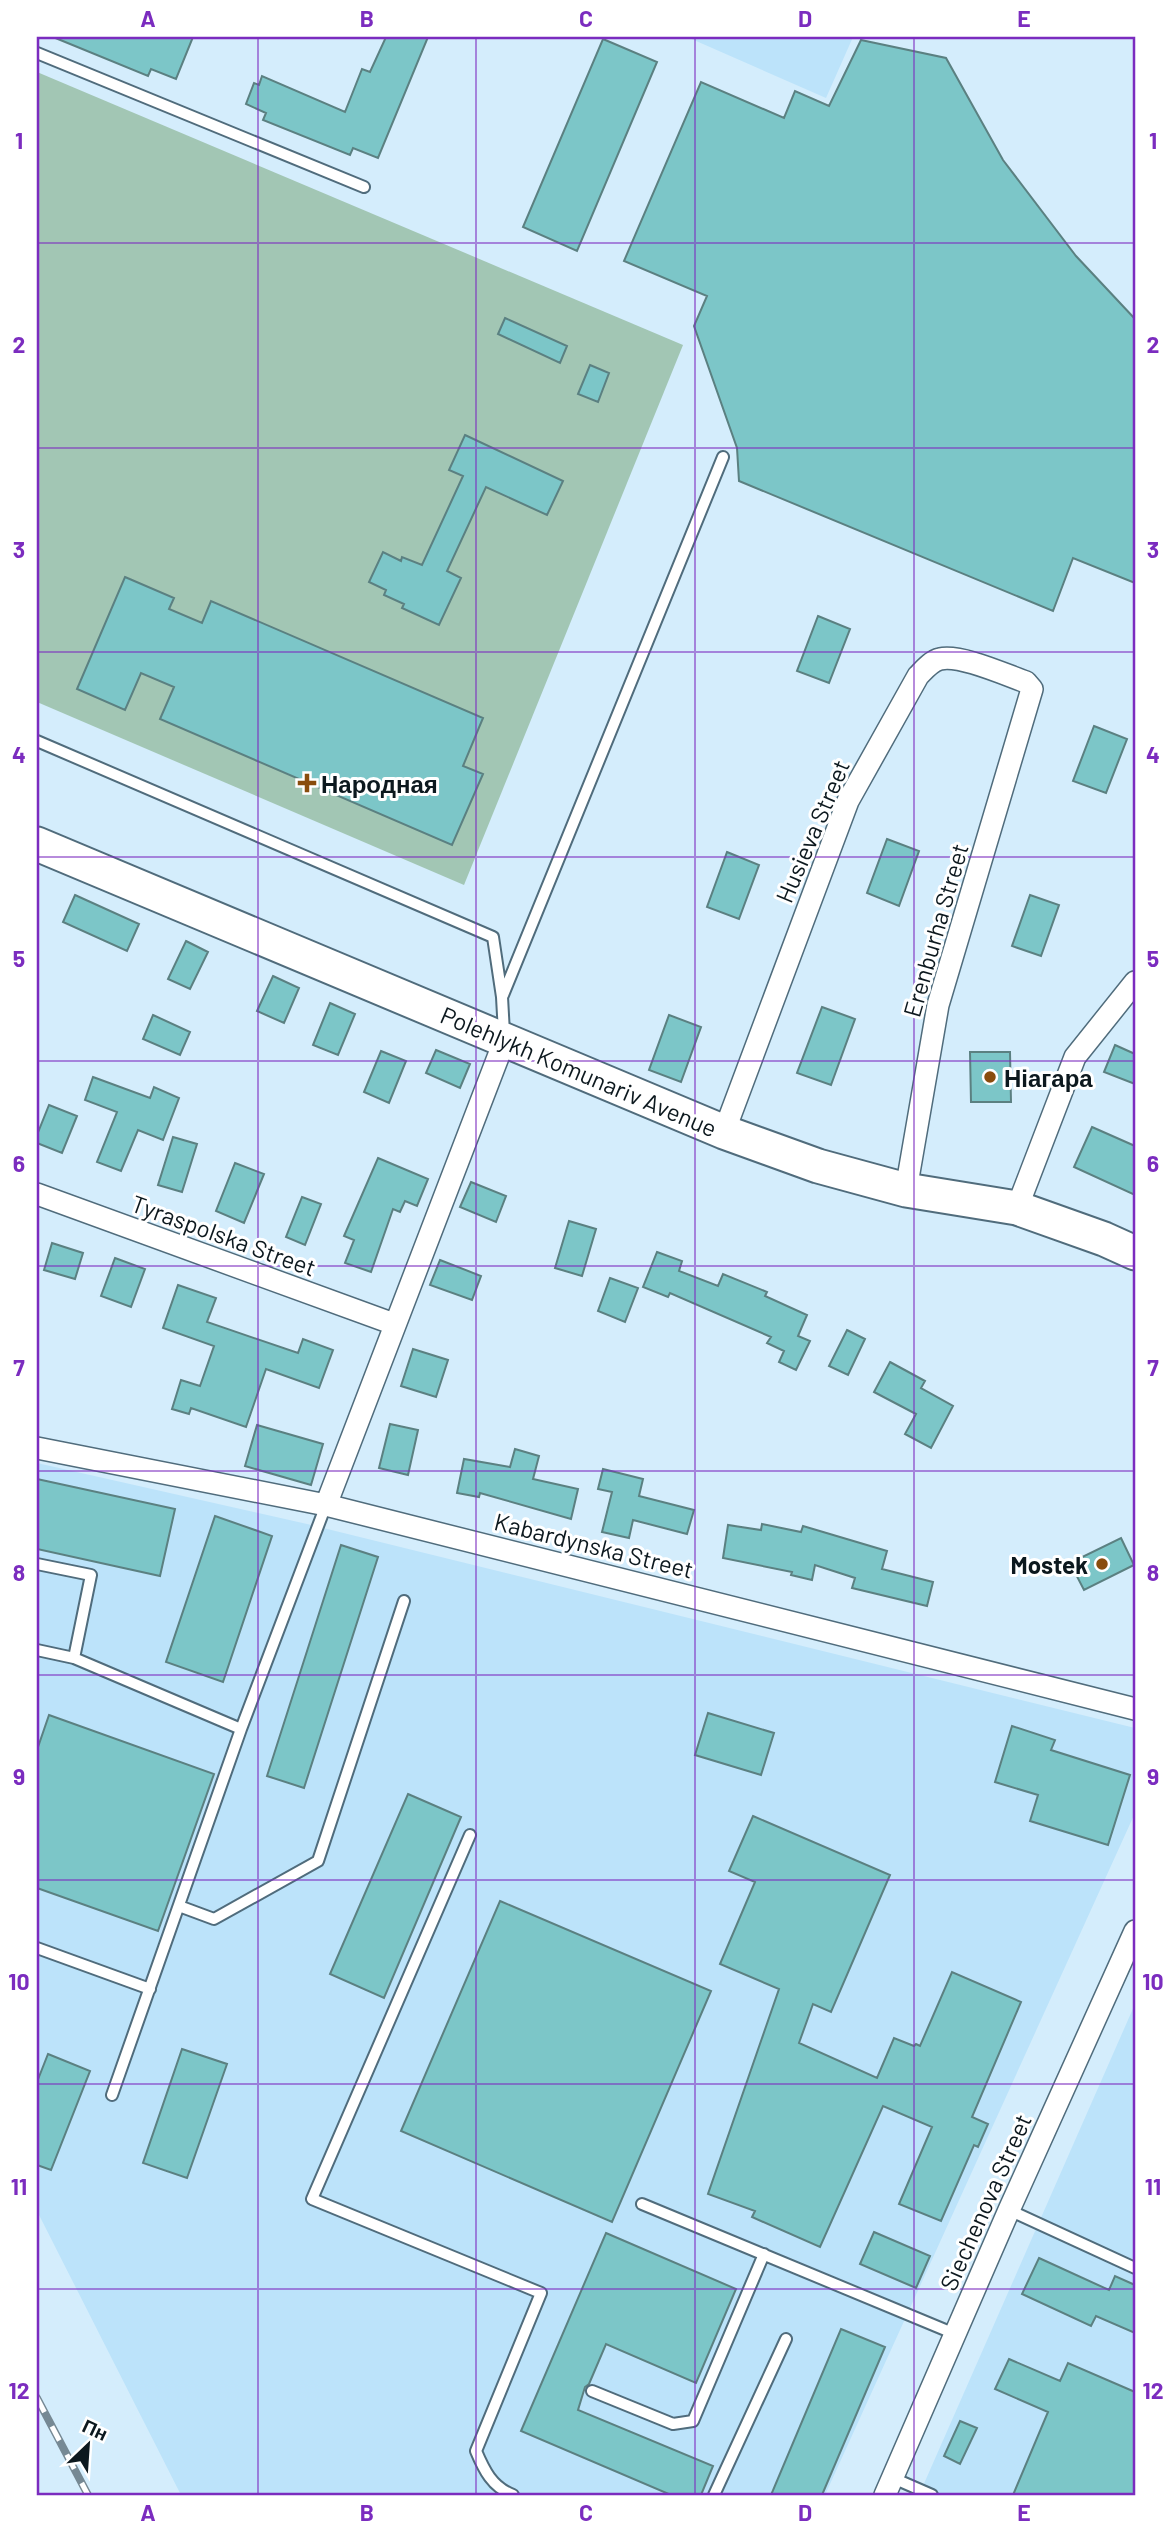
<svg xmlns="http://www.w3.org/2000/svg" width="1172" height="2532" font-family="Barlow,sans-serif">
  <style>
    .built { fill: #bce3fa }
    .green { fill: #a2c6b4 }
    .building { fill: #7cc6c8; stroke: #5b8081; stroke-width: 2 }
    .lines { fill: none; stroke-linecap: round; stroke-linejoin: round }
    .lane-casing { stroke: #506c7c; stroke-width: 14 }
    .street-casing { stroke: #506c7c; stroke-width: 24 }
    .primary-casing { stroke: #506c7c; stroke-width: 37 }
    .lane { stroke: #fff; stroke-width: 10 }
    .street { stroke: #fff; stroke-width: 21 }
    .primary { stroke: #fff; stroke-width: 33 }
    .rail-casing { stroke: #768994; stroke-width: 8 }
    .rail { stroke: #fff; stroke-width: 5; stroke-dasharray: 16; stroke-linecap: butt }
    .grid { fill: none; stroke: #7b2cbf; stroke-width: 2; stroke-opacity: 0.55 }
    .poi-dot { fill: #894c0d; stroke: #fff; stroke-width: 2.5 }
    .labels { text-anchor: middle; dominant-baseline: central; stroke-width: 6; stroke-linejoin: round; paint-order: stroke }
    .poi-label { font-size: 24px; font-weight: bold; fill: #0c181e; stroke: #fff; text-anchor: start }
    .street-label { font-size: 24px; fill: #0c181e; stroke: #fff }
    .neatline { fill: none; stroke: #7b2cbf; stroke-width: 2.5 }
    .grid-label { font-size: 23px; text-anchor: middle; font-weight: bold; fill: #7b2cbf }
  </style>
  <rect width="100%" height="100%" fill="#d4edfc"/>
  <path class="built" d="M 687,37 L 853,37 L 826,98 Z
    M 37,1463 L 307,1524 L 1135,1728 L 1135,1813 L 825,2495 L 181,2495 L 37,2211 Z
    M 1135,2004 L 1135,2495 L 919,2495 Z"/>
  <path class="green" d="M 37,72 L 683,345 L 464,885 L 37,702 Z"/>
  <path class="building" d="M 53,37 L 193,37 L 176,79 L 151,69 L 148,76 Z
    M 386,37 L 428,37 L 378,158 L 353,148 L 350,155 L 263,120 L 266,113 L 246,104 L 254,83 L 259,85 L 262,76 L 345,112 L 362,69 L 370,72 Z
    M 603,39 L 657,62 L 577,251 L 523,227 Z
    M 861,40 L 946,58 L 1003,160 L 1076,256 L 1135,319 L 1135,583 L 1073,558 L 1053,611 L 739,481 L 737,448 L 694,326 L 707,296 L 624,261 L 701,82 L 784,118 L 795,91 L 829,106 Z
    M 505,318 L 567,346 L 560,363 L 498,334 Z
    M 590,365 L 609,373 L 598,402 L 578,394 Z
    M 465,435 L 563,481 L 547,515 L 486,487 L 447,571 L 461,578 L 439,625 L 402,608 L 404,604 L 384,595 L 386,590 L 369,582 L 383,552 L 401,561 L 402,557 L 422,565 L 463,476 L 449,470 Z
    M 125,577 L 174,598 L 169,609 L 202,623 L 211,601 L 483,718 L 463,766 L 483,774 L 452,845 L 160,719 L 174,687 L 141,673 L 125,710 L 77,689 Z
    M 818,616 L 850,629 L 829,683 L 797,671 Z
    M 1094,726 L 1127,739 L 1106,793 L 1073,781 Z
    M 887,839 L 919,851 L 899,906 L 867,893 Z
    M 727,852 L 759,865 L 739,919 L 707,907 Z
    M 75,895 L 139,924 L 127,951 L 63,922 Z
    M 1030,895 L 1059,905 L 1041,956 L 1012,946 Z
    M 186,941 L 208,952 L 190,989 L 168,979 Z
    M 273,976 L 299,988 L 284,1023 L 257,1011 Z
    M 330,1003 L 355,1014 L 338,1055 L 313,1045 Z
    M 822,1007 L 855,1019 L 831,1085 L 797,1073 Z
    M 153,1015 L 190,1032 L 180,1055 L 143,1039 Z
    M 669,1015 L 701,1027 L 681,1082 L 649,1070 Z
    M 1115,1045 L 1135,1054 L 1135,1084 L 1104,1072 Z
    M 436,1050 L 470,1064 L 460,1088 L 426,1073 Z
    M 381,1051 L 406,1061 L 389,1103 L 364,1092 Z
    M 970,1052 L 1010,1052 L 1011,1102 L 971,1102 Z
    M 93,1077 L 150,1098 L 154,1087 L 179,1098 L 163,1140 L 138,1130 L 121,1171 L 97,1162 L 117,1112 L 85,1100 Z
    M 49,1105 L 77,1116 L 62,1153 L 37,1143 L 37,1135 Z
    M 1092,1127 L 1135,1146 L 1135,1195 L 1074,1167 Z
    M 173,1137 L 197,1144 L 182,1192 L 158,1185 Z
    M 378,1158 L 428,1179 L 417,1206 L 405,1201 L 400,1212 L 393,1209 L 371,1272 L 345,1263 L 354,1240 L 344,1236 Z
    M 235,1163 L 264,1174 L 244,1223 L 216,1211 Z
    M 471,1182 L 506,1196 L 496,1222 L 460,1207 Z
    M 302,1197 L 321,1204 L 305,1245 L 286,1237 Z
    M 569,1221 L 596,1229 L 582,1276 L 555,1268 Z
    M 52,1243 L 83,1253 L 75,1279 L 44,1270 Z
    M 657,1252 L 682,1261 L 679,1271 L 718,1286 L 723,1274 L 767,1292 L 765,1296 L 807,1315 L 798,1336 L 810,1341 L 796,1370 L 779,1362 L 784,1351 L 767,1343 L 771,1337 L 670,1293 L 668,1297 L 643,1287 Z
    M 115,1258 L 145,1269 L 131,1307 L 101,1296 Z
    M 440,1260 L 481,1276 L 472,1300 L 430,1285 Z
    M 610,1278 L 638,1288 L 625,1322 L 598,1311 Z
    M 178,1285 L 216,1298 L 207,1322 L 298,1353 L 303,1339 L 333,1350 L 319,1388 L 266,1369 L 246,1427 L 191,1408 L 189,1414 L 172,1409 L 181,1380 L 200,1386 L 214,1346 L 163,1328 Z
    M 847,1330 L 865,1339 L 848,1375 L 829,1366 Z
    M 413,1349 L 448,1360 L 436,1397 L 401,1386 Z
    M 890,1362 L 925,1381 L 921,1388 L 953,1406 L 931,1448 L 905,1434 L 916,1414 L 874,1392 Z
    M 390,1424 L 418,1430 L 408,1475 L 379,1468 Z
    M 257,1425 L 323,1444 L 311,1485 L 245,1466 Z
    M 515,1449 L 539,1456 L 533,1479 L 578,1489 L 571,1519 L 480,1493 L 479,1497 L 457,1493 L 464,1459 L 510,1467 Z
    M 603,1469 L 643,1479 L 639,1496 L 694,1510 L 687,1534 L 633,1520 L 629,1538 L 602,1532 L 612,1492 L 598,1489 Z
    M 37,1479 L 175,1509 L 160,1576 L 37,1549 Z
    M 215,1516 L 272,1536 L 223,1682 L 166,1662 Z
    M 762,1524 L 801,1532 L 803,1526 L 887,1551 L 882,1569 L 933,1582 L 927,1606 L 852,1588 L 855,1578 L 815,1565 L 812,1580 L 791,1575 L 792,1572 L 723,1558 L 728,1525 L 761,1530 Z
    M 1121,1538 L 1134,1565 L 1084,1590 L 1070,1563 Z
    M 341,1545 L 378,1557 L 304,1788 L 267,1776 Z
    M 708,1713 L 774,1733 L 761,1775 L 695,1755 Z
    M 49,1715 L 214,1774 L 158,1931 L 37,1888 L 37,1750 Z
    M 1012,1726 L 1055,1740 L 1051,1750 L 1130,1775 L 1108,1845 L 1030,1821 L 1038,1795 L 995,1782 Z
    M 408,1794 L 461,1817 L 384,1998 L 330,1974 Z
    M 753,1816 L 890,1875 L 831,2012 L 813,2004 L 799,2043 L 877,2078 L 894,2038 L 914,2046 L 916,2044 L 920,2046 L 952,1972 L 1021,2002 L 972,2117 L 988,2124 L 978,2147 L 974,2145 L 941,2221 L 899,2204 L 932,2127 L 883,2106 L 820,2247 L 752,2217 L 755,2211 L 708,2194 L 779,1989 L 720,1964 L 755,1882 L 729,1871 Z
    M 500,1901 L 711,1991 L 612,2222 L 401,2131 Z
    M 182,2049 L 227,2064 L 187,2178 L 143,2163 Z
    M 48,2054 L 90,2071 L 51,2170 L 37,2165 L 37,2082 Z
    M 874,2232 L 930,2256 L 916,2288 L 860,2264 Z
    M 606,2233 L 736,2289 L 696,2383 L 606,2344 L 589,2384 L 585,2387 L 578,2410 L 713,2466 L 701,2495 L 671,2495 L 521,2431 Z
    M 1039,2258 L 1109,2290 L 1115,2276 L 1135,2285 L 1135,2333 L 1096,2316 L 1091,2326 L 1022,2294 Z
    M 841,2329 L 885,2347 L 822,2495 L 771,2495 Z
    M 1009,2359 L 1060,2381 L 1068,2363 L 1135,2392 L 1135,2495 L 1013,2495 L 1048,2412 L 995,2389 Z
    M 960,2421 L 977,2428 L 960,2464 L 944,2456 Z"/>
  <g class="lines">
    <g class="lane-casing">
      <path id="lane" d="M 37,53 L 364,187
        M 37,741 L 493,937 L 502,997 L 504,1033
        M 503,995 L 723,457
        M 37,1564 L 91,1575 L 74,1658
        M 37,1650 L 74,1658 L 241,1729
        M 470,1835 L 312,2199 L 541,2293 L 476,2451 C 484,2470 492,2487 513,2495
        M 179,1906 L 214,1919 L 318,1861 L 404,1601
        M 37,1948 L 150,1989
        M 112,2095 L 241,1729 L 326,1505
        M 642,2204 L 955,2334
        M 1009,2210 L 1135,2268
        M 592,2391 L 673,2424 L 693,2421 L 764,2254
        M 893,2478 L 932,2495
        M 714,2495 L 786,2339"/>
    </g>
    <g class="street-casing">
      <path id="street" d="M 724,1132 L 848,801 L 918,676 C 924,670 931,661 940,659 C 960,654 1006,675 1026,682 L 1032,689 L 938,1005 L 906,1190
        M 37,1194 L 394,1324
        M 1017,1208 L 1075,1057 L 1135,982
        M 37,1448 L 326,1505 L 1135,1709
        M 326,1505 L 505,1039
        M 885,2495 L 1009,2210 L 1135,1931"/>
    </g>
    <g class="primary-casing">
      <path id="primary" d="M 37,844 L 724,1132 L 818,1166 L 906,1190 L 1017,1208 L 1104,1239 L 1135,1253"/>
    </g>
    <use href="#lane" class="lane"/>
    <use href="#street" class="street"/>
    <use href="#primary" class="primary"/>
    <g class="rail-casing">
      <path id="rail" d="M 37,2398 L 88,2495"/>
    </g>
    <use href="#rail" class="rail"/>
  </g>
  <path class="grid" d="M 258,37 L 258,2495M 476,37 L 476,2495M 695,37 L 695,2495M 914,37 L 914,2495M 37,243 L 1135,243M 37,448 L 1135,448M 37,652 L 1135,652M 37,857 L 1135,857M 37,1061 L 1135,1061M 37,1266 L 1135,1266M 37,1471 L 1135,1471M 37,1675 L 1135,1675M 37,1880 L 1135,1880M 37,2084 L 1135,2084M 37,2289 L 1135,2289"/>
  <g class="poi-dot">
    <path d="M303.5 772.5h7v7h7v7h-7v7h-7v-7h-7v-7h7z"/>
    <circle cx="990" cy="1077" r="7"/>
    <circle cx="1102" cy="1564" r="7"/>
  </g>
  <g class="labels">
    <g class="poi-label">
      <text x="321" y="783">Народная</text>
      <text x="1004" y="1077">Ніагара</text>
      <text x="1088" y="1564" text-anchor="end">Mostek</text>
    </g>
    <g class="street-label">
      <text transform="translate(812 831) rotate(-67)">Husieva Street</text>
      <text transform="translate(935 930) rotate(-74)">Erenburha Street</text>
      <text transform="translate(579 1071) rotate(23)">Polehlykh Komunariv Avenue</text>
      <text transform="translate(224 1235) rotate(20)">Tyraspolska Street</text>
      <text transform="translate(594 1545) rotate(14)">Kabardynska Street</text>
      <text transform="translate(985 2202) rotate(-66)">Siechenova Street</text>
    </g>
  </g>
  <rect width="1172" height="2532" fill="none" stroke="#ffffff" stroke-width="77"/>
  <g transform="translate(88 2445) rotate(25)" stroke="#ffffff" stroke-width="5" paint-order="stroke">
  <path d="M0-5L12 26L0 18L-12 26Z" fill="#0c181e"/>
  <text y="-10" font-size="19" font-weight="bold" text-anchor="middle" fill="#0c181e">Пн</text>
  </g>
  <rect x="38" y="38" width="1096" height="2456" class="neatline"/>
  <g class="grid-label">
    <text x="148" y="27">A</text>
    <text x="367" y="27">B</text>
    <text x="586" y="27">C</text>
    <text x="805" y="27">D</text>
    <text x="1024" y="27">E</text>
    <text x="19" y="149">1</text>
    <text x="1153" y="149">1</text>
    <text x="19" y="353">2</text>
    <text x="1153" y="353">2</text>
    <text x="19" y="558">3</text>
    <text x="1153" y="558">3</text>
    <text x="19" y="763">4</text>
    <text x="1153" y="763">4</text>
    <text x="19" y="967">5</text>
    <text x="1153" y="967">5</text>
    <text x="19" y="1172">6</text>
    <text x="1153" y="1172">6</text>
    <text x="19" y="1376">7</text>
    <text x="1153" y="1376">7</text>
    <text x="19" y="1581">8</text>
    <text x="1153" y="1581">8</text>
    <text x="19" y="1785">9</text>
    <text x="1153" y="1785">9</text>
    <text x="19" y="1990">10</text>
    <text x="1153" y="1990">10</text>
    <text x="19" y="2195">11</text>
    <text x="1153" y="2195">11</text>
    <text x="19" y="2399">12</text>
    <text x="1153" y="2399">12</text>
    <text x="148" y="2521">A</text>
    <text x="367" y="2521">B</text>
    <text x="586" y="2521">C</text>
    <text x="805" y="2521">D</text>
    <text x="1024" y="2521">E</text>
  </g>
</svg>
